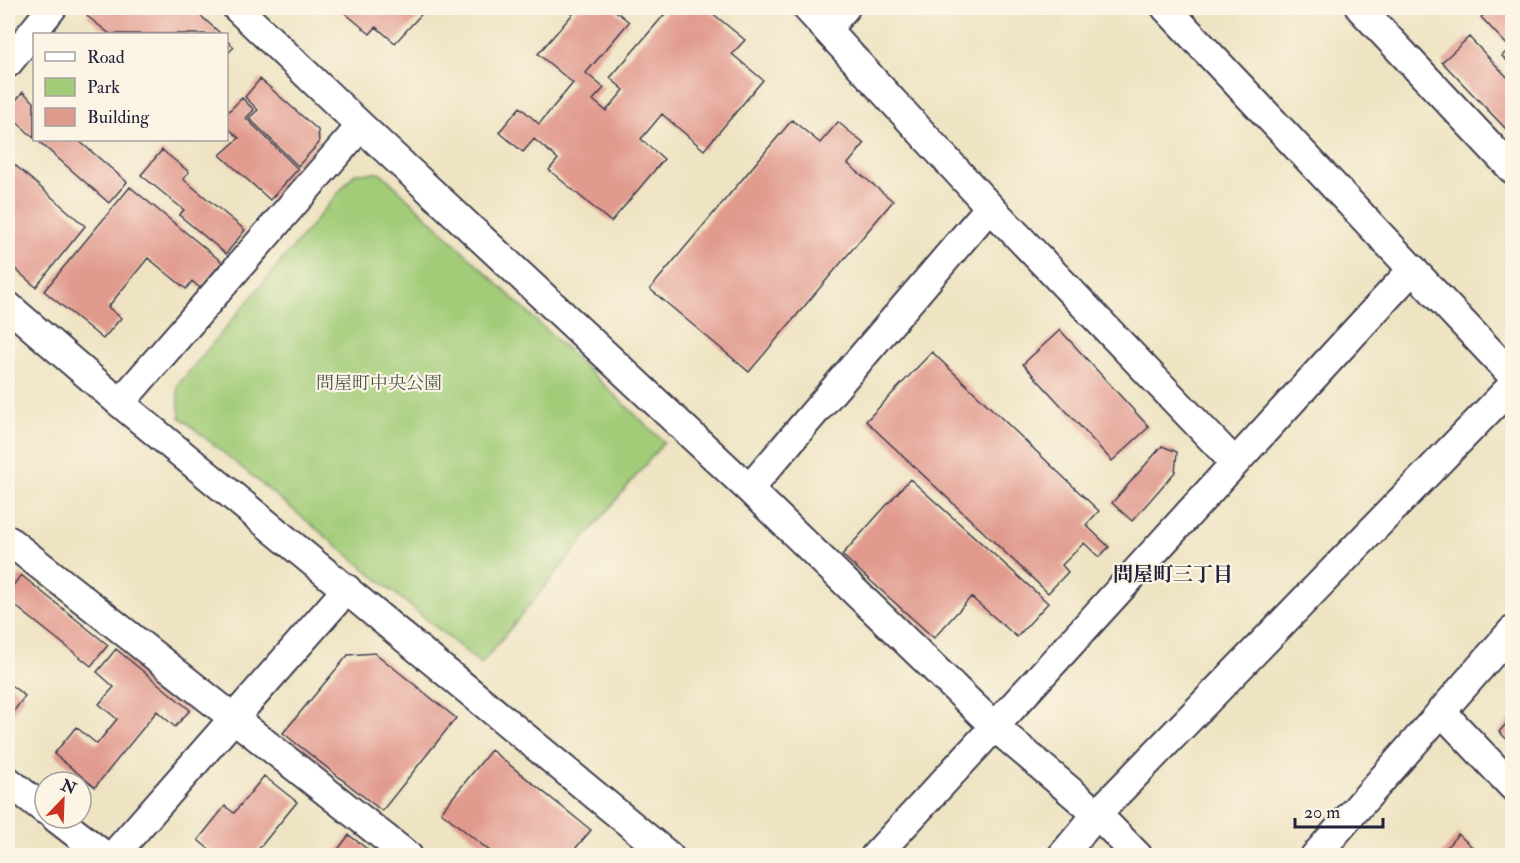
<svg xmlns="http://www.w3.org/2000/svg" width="1520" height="863" font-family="'IM FELL Double Pica','Noto Serif JP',serif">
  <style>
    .green { fill: #a2cc78; stroke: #62775a; stroke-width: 1.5 }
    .building { fill: #e19a8e }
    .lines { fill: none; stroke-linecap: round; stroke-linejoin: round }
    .minor-casing { stroke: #413f4f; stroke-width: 32 }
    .minor { stroke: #fff; stroke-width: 28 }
    .labels { text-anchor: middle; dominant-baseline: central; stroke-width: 4.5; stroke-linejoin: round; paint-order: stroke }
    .park-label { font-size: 18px; fill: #48554d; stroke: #fcf5e5 }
    .neighbourhood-label { font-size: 20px; font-weight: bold; fill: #22223b; stroke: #fcf5e5 }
  </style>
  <rect width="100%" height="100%" fill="#fcf5e5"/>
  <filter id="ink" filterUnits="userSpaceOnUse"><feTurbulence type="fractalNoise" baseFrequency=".0167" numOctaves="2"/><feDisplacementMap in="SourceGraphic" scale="12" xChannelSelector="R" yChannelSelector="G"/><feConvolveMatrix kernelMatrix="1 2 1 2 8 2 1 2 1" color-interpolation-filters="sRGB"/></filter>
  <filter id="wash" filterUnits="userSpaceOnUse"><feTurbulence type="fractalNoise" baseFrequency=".008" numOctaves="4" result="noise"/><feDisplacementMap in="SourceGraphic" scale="24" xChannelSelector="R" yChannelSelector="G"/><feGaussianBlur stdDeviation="1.35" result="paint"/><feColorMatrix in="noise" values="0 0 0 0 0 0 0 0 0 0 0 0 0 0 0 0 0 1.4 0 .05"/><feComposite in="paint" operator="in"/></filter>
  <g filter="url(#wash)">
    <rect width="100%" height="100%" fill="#eee3c2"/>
    <path class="green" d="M 355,173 L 381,173 L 664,442 L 481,664 L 180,417 L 177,386 Z"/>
    <g id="blocks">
      <path class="building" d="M 94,8 L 192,8 L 221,34 L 110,34 L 87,16 Z
        M 339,8 L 427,8 L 395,43 L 376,27 L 370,34 Z
        M 578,8 L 612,8 L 629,22 L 586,73 L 604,88 L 593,100 L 606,111 L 624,90 L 610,78 L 670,8 L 706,8 L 745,40 L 732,54 L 763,80 L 704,150 L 662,114 L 641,139 L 664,159 L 611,222 L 549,170 L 558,159 L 534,139 L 523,152 L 499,132 L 520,107 L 539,124 L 573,83 L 538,54 Z
        M 1491,8 L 1510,8 L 1512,10 L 1512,66 L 1502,56 L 1510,48 L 1481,17 Z
        M 1469,37 L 1512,82 L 1512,126 L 1508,131 L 1442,62 Z
        M 226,40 L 234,47 L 226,55 Z
        M 260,79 L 318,130 L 319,143 L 298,166 L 249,118 L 258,110 L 245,97 Z
        M 23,92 L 34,102 L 34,138 L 8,114 L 8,110 Z
        M 242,98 L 254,110 L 246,118 L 298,169 L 270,200 L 220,155 L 239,138 L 226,126 L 226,114 Z
        M 792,120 L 820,143 L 838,122 L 864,144 L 848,164 L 893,201 L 749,372 L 650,289 Z
        M 37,140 L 78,140 L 127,182 L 109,203 Z
        M 162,150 L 189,172 L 183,179 L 245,230 L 226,254 L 179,215 L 184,210 L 141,175 Z
        M 8,159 L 85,226 L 36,287 L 8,263 Z
        M 130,187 L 222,262 L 200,288 L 192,281 L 186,289 L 148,258 L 108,307 L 121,318 L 103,339 L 44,291 Z
        M 1060,330 L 1149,427 L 1112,461 L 1023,364 Z
        M 932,352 L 1099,511 L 1086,525 L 1109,547 L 1099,557 L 1084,543 L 1062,565 L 1068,572 L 1048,593 L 866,421 Z
        M 1162,446 L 1177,452 L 1175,472 L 1132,521 L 1112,503 Z
        M 910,479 L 1048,603 L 1017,637 L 971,597 L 934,638 L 842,555 Z
        M 21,575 L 108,645 L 91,666 L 8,600 L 8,592 Z
        M 116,649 L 190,710 L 175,727 L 157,711 L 95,787 L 54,754 L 76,727 L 97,744 L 117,719 L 99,704 L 114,687 L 97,672 Z
        M 375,653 L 456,718 L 382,811 L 283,733 L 348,655 Z
        M 8,683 L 25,696 L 8,719 Z
        M 1512,717 L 1512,744 L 1499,732 Z
        M 491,750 L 591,830 L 569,856 L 496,856 L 441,812 Z
        M 264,776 L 297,802 L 253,856 L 217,856 L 198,840 L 225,806 L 234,813 Z
        M 1458,834 L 1482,856 L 1439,856 Z
        M 349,835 L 376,856 L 333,856 Z"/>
    </g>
  </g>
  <g filter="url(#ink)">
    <use href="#blocks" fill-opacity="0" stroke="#413f4f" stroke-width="1.5"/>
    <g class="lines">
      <g class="minor-casing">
        <path id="minor" d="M 237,8 L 361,126 L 749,489 L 995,727 L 1097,814 L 1138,856
          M 807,8 L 990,207 L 1234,462
          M 1166,8 L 1512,375
          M 1360,8 L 1512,169
          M 827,29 L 845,8
          M 8,63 L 52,8
          M 8,306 L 120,403 L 669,856
          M 120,403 L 361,126
          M 749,489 L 990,207
          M 8,540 L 408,856
          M 1441,711 L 1512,786
          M 8,781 L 45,810
          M 56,818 L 105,856
          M 113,856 L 347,589
          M 875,856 C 1056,662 1233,463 1413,269
          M 1062,856 L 1097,814 L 1512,386
          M 1315,856 L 1512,631"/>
      </g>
      <use href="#minor" class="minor"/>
    </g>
  </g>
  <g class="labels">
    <g class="park-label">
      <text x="379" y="383">問屋町中央公園</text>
    </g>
    <g class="neighbourhood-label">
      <text x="1173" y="574">問屋町三丁目</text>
    </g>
  </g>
  <rect width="1520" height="863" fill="none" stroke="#fcf5e5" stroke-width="30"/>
  <rect x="33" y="33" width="195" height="108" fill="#fcf5e5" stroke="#a5a1a1" stroke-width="1.5"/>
  <rect x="45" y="52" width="30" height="9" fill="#ffffff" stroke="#a5a1a1" stroke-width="1.5"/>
  <text x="87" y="63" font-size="18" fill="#22223b">Road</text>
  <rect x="45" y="78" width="30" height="18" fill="#a2cc78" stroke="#a5a1a1" stroke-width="1.5"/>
  <text x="87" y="93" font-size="18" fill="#22223b">Park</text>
  <rect x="45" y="108" width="30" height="18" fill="#e19a8e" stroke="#a5a1a1" stroke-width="1.5"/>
  <text x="87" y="123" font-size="18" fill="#22223b">Building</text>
  <g transform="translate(63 800) rotate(23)"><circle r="28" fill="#fcf5e5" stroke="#a5a1a1" stroke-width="1.5"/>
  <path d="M0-4.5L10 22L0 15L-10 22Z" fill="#c8321e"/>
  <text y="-9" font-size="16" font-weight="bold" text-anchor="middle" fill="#22223b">N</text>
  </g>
  <path d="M1295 818v9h88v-9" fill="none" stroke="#22223b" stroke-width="3"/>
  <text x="1304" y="818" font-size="18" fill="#22223b" stroke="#fcf5e5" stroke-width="4.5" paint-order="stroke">20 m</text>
</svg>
